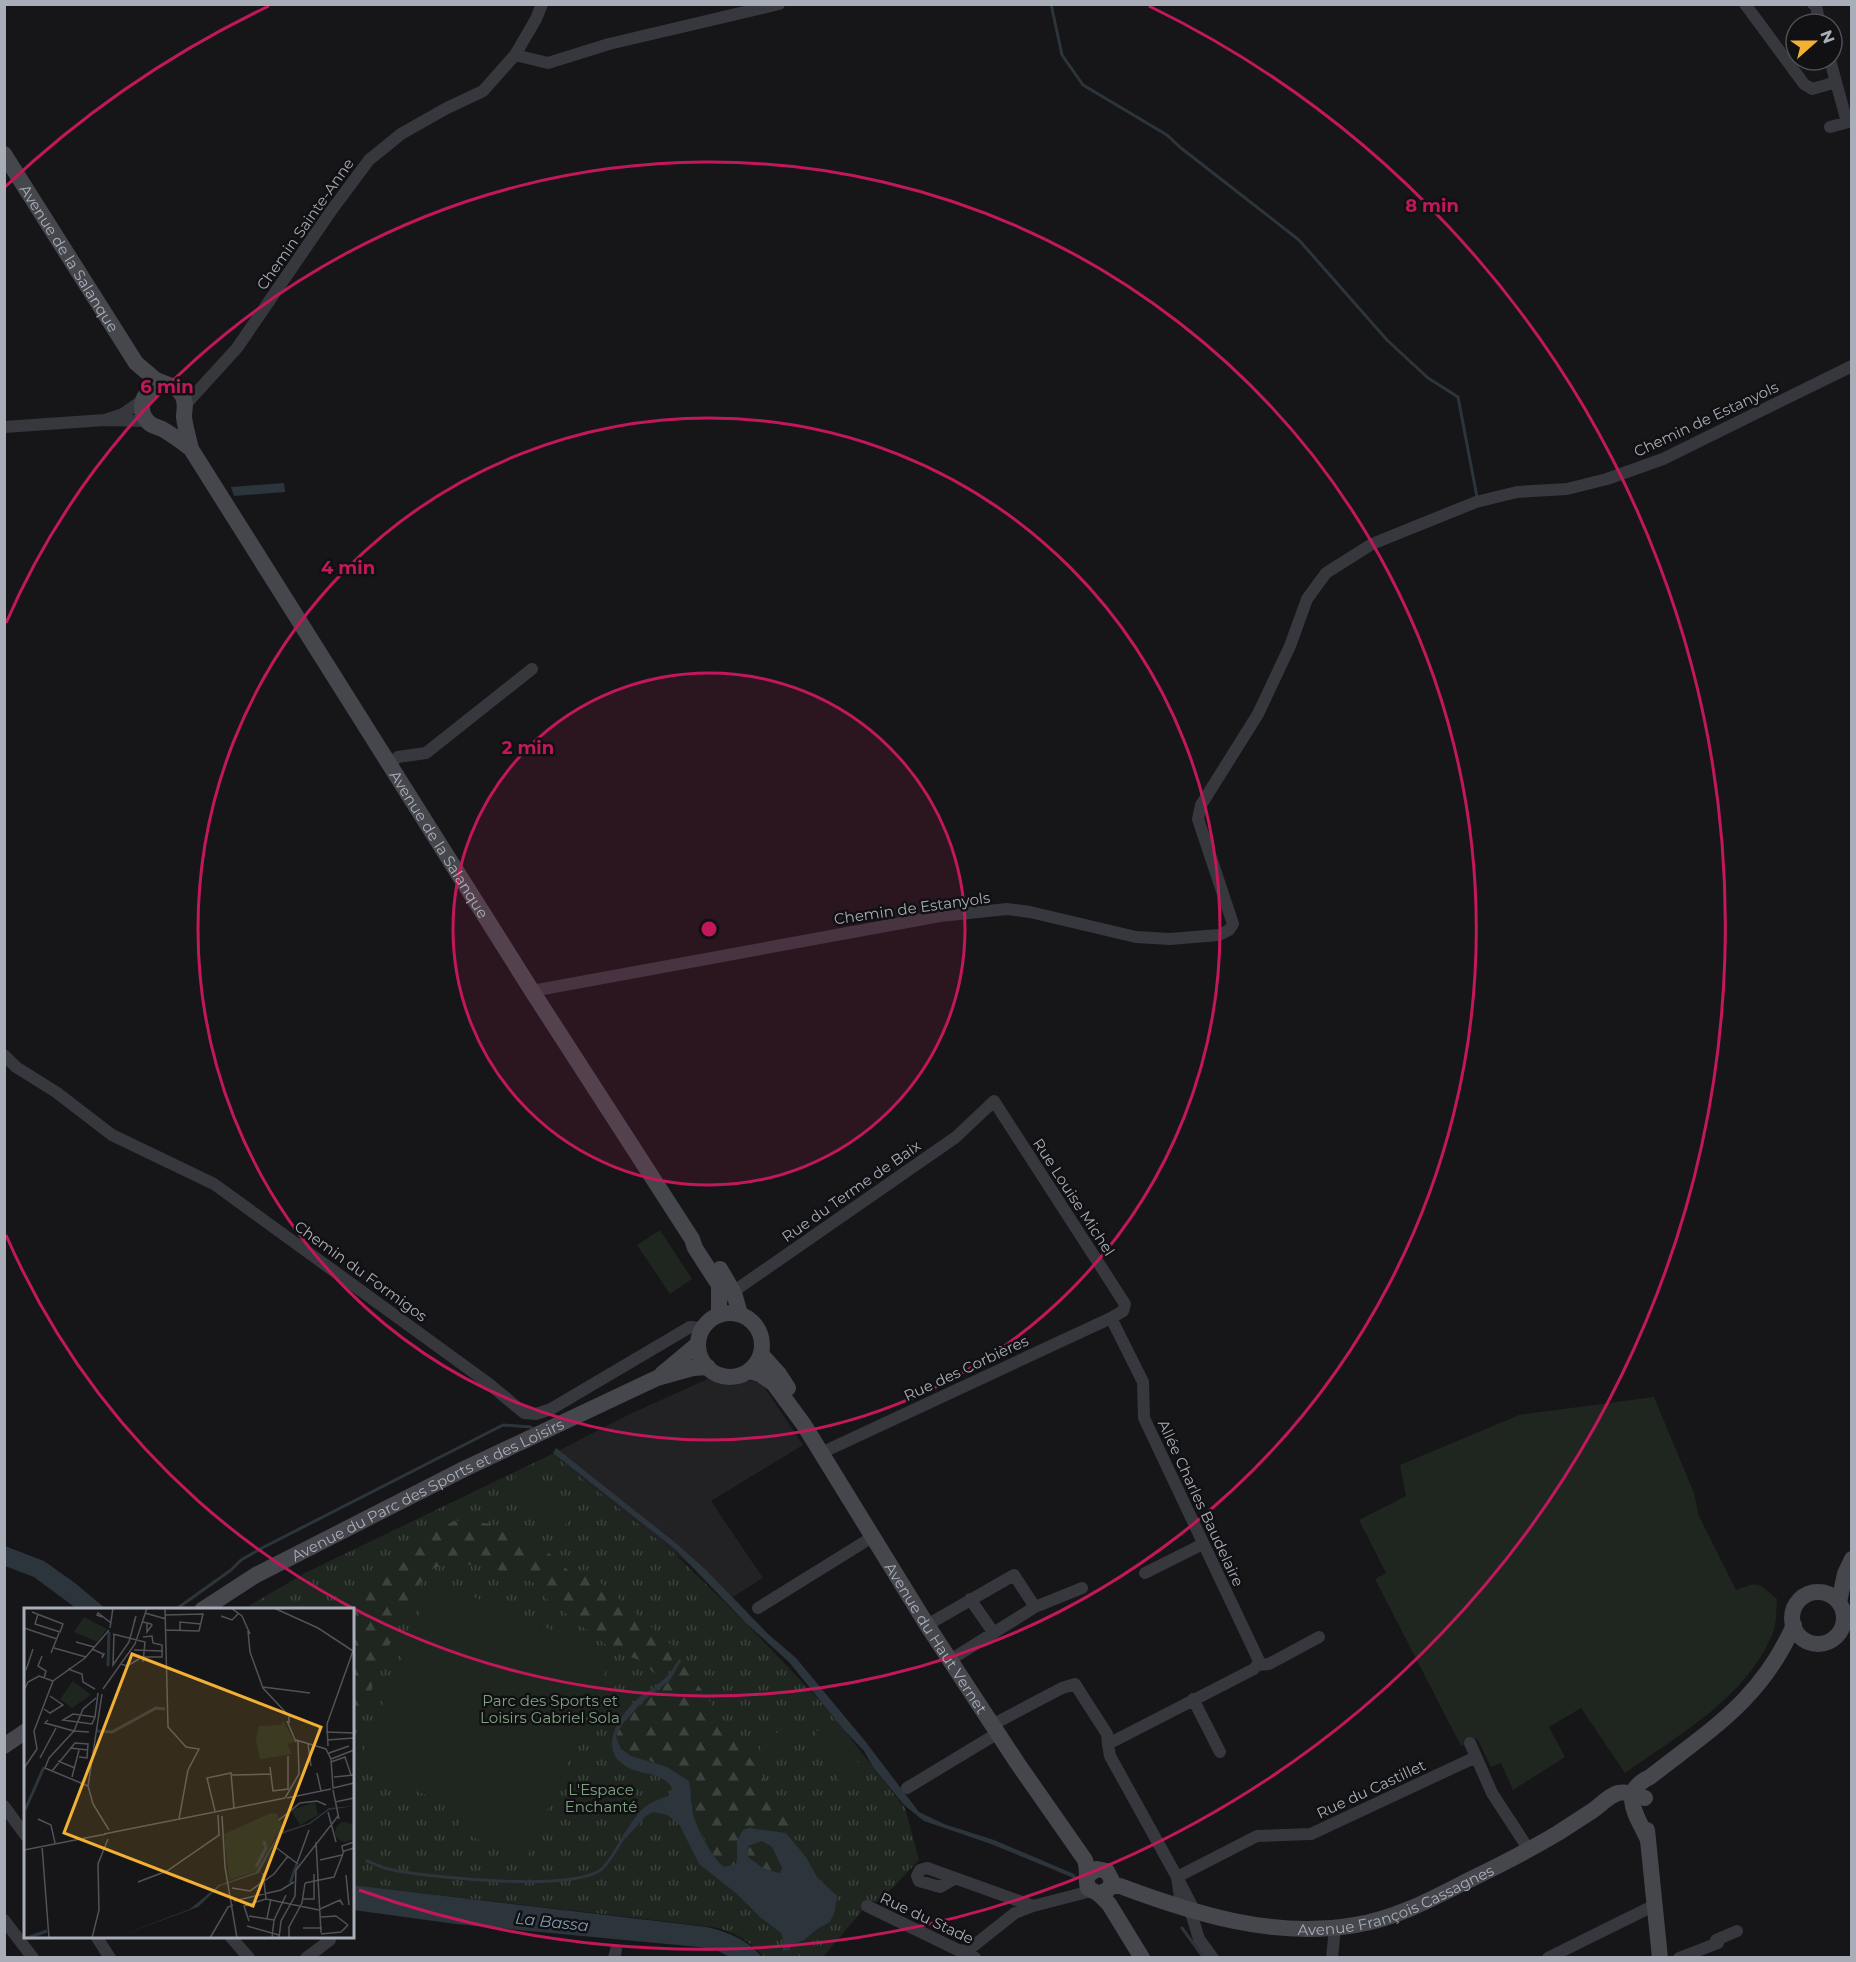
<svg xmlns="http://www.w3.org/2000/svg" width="1856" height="1962" font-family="Montserrat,sans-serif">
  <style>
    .built { fill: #222225 }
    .grass { fill: url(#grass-tufts) }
    .forest { fill: url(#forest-firs) }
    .pitch { fill: #1e261f }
    .water { fill: #2c353c; fill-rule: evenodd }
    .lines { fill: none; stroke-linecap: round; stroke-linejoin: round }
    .stream { stroke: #2c353c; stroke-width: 3 }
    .street { stroke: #37383d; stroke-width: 12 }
    .secondary { stroke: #45474d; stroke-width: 16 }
    .ring { fill: none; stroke: #c2185b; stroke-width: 3 }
    .labels { text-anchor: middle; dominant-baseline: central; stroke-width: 5; stroke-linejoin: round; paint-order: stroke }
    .street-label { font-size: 15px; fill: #a8adb8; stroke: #111113 }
    .park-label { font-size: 15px; fill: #7fa381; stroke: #111113 }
    .water-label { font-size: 16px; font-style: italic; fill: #7f9bb3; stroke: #111113 }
    .inset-river { fill: none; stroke: #2c353c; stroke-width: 3 }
    .inset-road { fill: none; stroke: #505258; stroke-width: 1.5 }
    .view { fill: #f2b134; fill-opacity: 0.15; stroke: #f2b134; stroke-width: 3 }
    .inset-edge { fill: none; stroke: #a8adb8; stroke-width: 3 }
    .centre { fill: #c2185b; stroke: #111113; stroke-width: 3 }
    .ring-label { font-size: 18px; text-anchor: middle; font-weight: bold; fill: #c2185b; stroke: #111113; stroke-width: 5; stroke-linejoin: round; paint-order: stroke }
  </style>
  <defs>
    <pattern id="grass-tufts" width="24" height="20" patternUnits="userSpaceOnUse" patternTransform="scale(1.5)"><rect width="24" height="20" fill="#1e261f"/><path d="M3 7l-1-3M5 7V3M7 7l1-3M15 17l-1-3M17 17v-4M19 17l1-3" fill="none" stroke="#3c433d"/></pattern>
    <pattern id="forest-firs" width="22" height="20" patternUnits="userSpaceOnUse" patternTransform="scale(1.5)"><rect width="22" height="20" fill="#1e261f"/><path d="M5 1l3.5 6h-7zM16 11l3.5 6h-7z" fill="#3c433d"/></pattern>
  </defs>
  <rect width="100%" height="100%" fill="#161618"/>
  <path class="built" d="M 712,1377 L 761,1382 L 803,1445 L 711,1501 L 763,1578 L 733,1597 L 673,1552 L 552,1454 L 628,1415 Z"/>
  <path class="grass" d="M 552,1454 L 673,1552 L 746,1623 L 826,1707 L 905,1808 L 919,1860 L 880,1901 L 869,1903 L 822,1958 L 764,1957 C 750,1941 733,1931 713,1927 L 353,1885 L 352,1610 L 242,1610 L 305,1573 Z"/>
  <path class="forest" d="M 455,1521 C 504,1520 536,1539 570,1572 L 586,1570 L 683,1655 L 661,1679 L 639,1660 L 613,1650 L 542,1595 L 533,1582 L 484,1565 L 446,1564 L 434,1568 L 424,1575 L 379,1663 L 353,1743 L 352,1610 L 345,1609 L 344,1599 L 438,1528 Z
    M 681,1661 L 796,1823 L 786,1833 L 759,1829 L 734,1865 L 724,1867 L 712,1856 L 692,1812 L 692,1789 C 678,1780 664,1767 649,1760 C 639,1756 626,1758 620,1747 C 604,1723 657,1695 669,1681 C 674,1675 677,1667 681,1661 Z
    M 762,1841 L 772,1847 L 782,1869 L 780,1873 C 765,1870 746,1864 748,1846 Z"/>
  <path class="pitch" d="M 660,1230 L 692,1279 L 670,1294 L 637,1245 Z
    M 1654,1397 L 1694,1493 L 1699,1516 L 1736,1590 C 1760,1581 1757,1582 1777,1599 C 1776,1610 1777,1625 1772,1635 C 1745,1699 1678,1735 1625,1773 L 1581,1708 L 1549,1727 L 1565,1757 L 1513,1790 L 1501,1763 L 1491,1767 L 1477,1738 L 1461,1746 L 1375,1579 L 1386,1573 L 1359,1520 L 1406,1496 L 1400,1465 L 1519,1415 Z
    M 520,1472 L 573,1515 L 558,1533 L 506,1488 Z
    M 433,1580 L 545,1627 L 611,1659 L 526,1860 L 457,1830 L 465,1811 L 357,1767 Z
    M 786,1727 C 792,1729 798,1737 797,1743 L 770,1761 C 764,1759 759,1751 760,1745 Z
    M 828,1727 L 834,1732 L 864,1770 L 865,1781 L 857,1789 L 849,1790 L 842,1785 L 815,1742 L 817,1731 L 821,1728 Z"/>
  <path class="water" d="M 284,483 L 285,492 L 234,496 L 231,487 Z
    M 556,1448 L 677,1544 L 706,1570 L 768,1634 L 796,1658 L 865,1741 L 919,1812 L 944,1824 L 994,1840 L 1074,1874 L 1077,1877 L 1076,1879 L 991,1844 L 924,1821 L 904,1805 L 873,1767 L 864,1751 L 844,1730 L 789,1662 L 746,1623 L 675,1549 L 553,1453 Z
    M 5,1546 L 44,1561 L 75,1583 L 106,1609 L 77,1609 L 34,1577 L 5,1566 Z
    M 679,1659 L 681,1661 L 670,1680 L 642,1702 L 621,1726 L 616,1736 L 620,1748 L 631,1756 L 667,1767 L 689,1781 C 692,1791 690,1799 692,1809 C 694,1824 712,1858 724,1867 L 736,1864 L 737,1859 L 737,1841 L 743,1830 L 749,1828 L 786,1833 L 806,1857 L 817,1877 L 837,1896 L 835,1911 L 830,1922 L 817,1929 L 804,1940 L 790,1946 L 790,1950 L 783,1951 L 783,1940 L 781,1933 L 761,1918 L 737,1894 L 699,1864 L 679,1824 L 667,1815 L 653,1812 L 646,1816 L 625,1839 L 623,1835 C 639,1813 640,1805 668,1796 L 672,1788 C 663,1772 641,1775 627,1767 C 594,1749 623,1710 643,1694 C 649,1690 656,1686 662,1681 C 669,1675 674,1667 679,1659 ZM 762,1841 L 772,1847 L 782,1868 L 780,1873 L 764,1869 L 748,1857 L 748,1846 Z
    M 353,1885 L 707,1927 C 729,1932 747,1940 762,1957 L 730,1957 L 714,1949 L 699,1947 L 456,1924 L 353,1910 Z"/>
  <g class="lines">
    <path class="stream" d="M 1051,4 L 1062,55 L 1083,85 L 1167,135 L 1181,148 L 1299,240 L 1387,340 L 1428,378 L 1458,397 L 1477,497
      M 175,1610 L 231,1570 L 241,1560 L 262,1548 L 503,1425 L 531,1427
      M 367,1861 C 375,1864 384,1869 393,1870 C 433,1878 567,1891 599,1871 C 609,1865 617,1847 624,1837
      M 1182,1928 L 1204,1958"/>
    <path class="street" d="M 1745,4 L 1804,84 L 1812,89 L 1830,84 L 1835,79
      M 1813,4 L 1816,6 L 1820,24
      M 515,55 L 536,19 L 542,4
      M 1830,60 L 1847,122
      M 1830,127 L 1852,121
      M 143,400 L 123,414 L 105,420 L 148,421
      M 186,404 L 237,348 L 331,211 L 369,160 L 401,134 L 445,109 L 483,91 L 515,55 L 548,63 L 609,44 L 779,4
      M 4,427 L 105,420
      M 389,764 L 398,757 L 426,753 L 532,669
      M 532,991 L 940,916 L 1007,909 L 1030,912 L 1136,937 L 1170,939 L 1219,935 L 1229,930 L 1233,924 L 1198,819 L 1201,805 L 1258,714 L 1290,646 L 1307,599 L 1326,573 L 1372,544 L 1476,502 L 1517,492 L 1567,489 L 1607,479 L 1663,459 L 1852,366
      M 4,1055 L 16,1067 L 56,1092 L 112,1135 L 214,1184 L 488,1383 L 524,1413 L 536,1414 L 551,1409 L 690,1327 L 703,1328
      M 727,1296 L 956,1137 L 994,1101 L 1125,1304 L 1123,1311 L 1111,1318 L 821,1453
      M 1111,1318 L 1143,1382 L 1144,1418 L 1259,1661 L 1257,1665
      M 1145,1573 L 1203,1544
      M 970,1599 L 993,1632
      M 758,1608 L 874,1536
      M 927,1625 L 1014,1575 L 1035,1607
      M 950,1660 L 1035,1607 L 1082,1588
      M 1257,1665 L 1254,1669 L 1108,1744 L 1110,1756 L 1177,1877 L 1257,1836 L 1311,1834 L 1476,1757
      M 1257,1665 L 1269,1664 L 1319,1637
      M 1193,1699 L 1220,1752
      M 992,1725 L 1062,1688 L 1075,1684 L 1107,1734 L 1108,1744
      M 1470,1743 L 1492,1793 L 1529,1850
      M 907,1788 L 998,1733
      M 4,1806 L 26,1836
      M 954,1879 L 940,1887 L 919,1881 L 917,1876 L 920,1870 L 927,1868 L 1033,1906
      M 1181,1905 L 1177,1877 L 1194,1910
      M 867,1906 L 958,1950 L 967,1951 L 975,1958
      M 1187,1907 L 1192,1916 L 1199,1939 L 1213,1958
      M 4,1920 L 33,1958
      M 96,1936 L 110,1958
      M 230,1936 L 249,1958
      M 967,1951 L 1015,1913 L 1033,1906 L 1091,1891
      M 306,1958 L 330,1940
      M 614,1958 L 616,1950
      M 1332,1958 L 1335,1928
      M 1548,1958 L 1655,1905
      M 1679,1958 L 1718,1943 L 1716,1940 L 1737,1931"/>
    <g class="secondary">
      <path id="s1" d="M 4,154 L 136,363 L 156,380 L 166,384"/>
      <path id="s2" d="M 191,449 C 182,442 174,436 164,430 C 159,427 153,427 148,422 C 127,398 166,368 182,395 C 187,403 184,409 184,417 C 185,427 189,439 191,449 L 532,991 L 692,1239 L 695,1248 L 719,1285 L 719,1315"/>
      <path d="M 720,1269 L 734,1293 L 740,1314"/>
      <circle cx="730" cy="1345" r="32"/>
      <path d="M 761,1354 L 779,1374 L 788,1388"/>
      <path id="s3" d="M 749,1371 L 760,1374 L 774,1384 L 804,1425 L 927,1625 L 1018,1764 L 1085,1860 C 1089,1871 1085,1879 1088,1888 L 1099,1894 L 1109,1889 L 1112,1881 L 1107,1871 L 1097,1869 L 1088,1875"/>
      <path d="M 662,1374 L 698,1344"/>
      <circle cx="1818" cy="1618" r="26"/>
      <path d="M 1839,1602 L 1845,1574 L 1852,1559"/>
      <path id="s4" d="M 202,1610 L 256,1575 L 464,1469 L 657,1378 L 693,1368 L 708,1367"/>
      <path d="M 4,1746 L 26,1731"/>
      <path d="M 1647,1830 L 1660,1958"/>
      <path d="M 1648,1840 C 1638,1817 1617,1792 1650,1777 C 1711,1729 1761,1700 1794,1625"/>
      <path id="s5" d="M 1111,1886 L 1120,1886 C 1195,1914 1274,1939 1355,1925 C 1394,1919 1430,1900 1465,1882 C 1496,1867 1528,1851 1558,1833 C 1569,1826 1581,1818 1592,1811 C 1601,1805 1608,1796 1618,1793 C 1627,1791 1637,1795 1645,1798"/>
      <path d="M 1099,1894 L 1109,1904 L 1142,1958"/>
    </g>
  </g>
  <circle cx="709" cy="929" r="256" fill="#c2185b" fill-opacity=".12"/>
  <g class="ring">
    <circle cx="709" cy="929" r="256"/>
    <circle cx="709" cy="929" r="511"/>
    <path d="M6 623A767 767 0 1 1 6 1235"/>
    <path d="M5 187A1023 1023 0 0 1 269 6M1149 6A1023 1023 0 0 1 359 1890"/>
  </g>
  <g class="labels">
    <g class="street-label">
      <text transform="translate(305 224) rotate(-55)">Chemin Sainte-Anne</text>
      <text stroke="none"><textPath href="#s1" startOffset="123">Avenue de la Salanque</textPath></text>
      <text transform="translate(1706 419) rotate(-25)">Chemin de Estanyols</text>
      <text stroke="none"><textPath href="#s2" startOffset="646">Avenue de la Salanque</textPath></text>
      <text transform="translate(912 908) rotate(-8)">Chemin de Estanyols</text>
      <text transform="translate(851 1191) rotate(-35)">Rue du Terme de Baix</text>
      <text transform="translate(1074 1197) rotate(57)">Rue Louise Michel</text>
      <text transform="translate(361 1271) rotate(36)">Chemin du Formigos</text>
      <text transform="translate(966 1368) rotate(-25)">Rue des Corbières</text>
      <text stroke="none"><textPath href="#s4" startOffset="256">Avenue du Parc des Sports et des Loisirs</textPath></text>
      <text transform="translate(1201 1503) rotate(65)">Allée Charles Baudelaire</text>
      <text stroke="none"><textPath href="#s3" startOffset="330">Avenue du Haut Vernet</textPath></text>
      <text transform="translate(1371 1789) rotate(-25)">Rue du Castillet</text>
      <text stroke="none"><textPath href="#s5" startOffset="296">Avenue François Cassagnes</textPath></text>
      <text transform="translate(927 1918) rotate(25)">Rue du Stade</text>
    </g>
    <g class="park-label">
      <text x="550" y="1700">Parc des Sports et<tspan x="550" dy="17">Loisirs Gabriel Sola</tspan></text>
      <text x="601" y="1789">L'Espace<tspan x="601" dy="17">Enchanté</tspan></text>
    </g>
    <g class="water-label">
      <text transform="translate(552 1922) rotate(6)">La Bassa</text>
    </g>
  </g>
  <g transform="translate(24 1608)">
    <rect width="330" height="330" fill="#161618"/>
    <path d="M 49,73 L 67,87 L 48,100 L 36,91 ZM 247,205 L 253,206 L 261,223 L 252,227 L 233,263 L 205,272 L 200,226 ZM311 224a10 10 0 1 1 20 0a10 10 0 1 1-20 0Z" fill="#1e261f"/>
    <path d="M 245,216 L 246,225 L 237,225 L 230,230 L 226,224 L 208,237 L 207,243 L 221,256 L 216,259 L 206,251 L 203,238 L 207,232 L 224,221 Z" fill="#1e261f"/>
    <path d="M 60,9 L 83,21 L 73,34 L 50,24 Z" fill="#1e261f"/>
    <path d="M 259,113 L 271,134 L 263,136 L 268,146 L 236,151 L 232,131 L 235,118 L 257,117 ZM 291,194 L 294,207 L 276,217 L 267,202 ZM 222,228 L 238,243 L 223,256 L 208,242 Z" fill="#1e261f"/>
    <path d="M 330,198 L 305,202 L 286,216 L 255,227 L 235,265 L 196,278 L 174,299 L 90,330 L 166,301 L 195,277 L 232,264 L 255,225 L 285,215 L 305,200 Z" fill="#2c353c"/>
    <path class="inset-river" d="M 84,58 L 85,24M 72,123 L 88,124 L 132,100 L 141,101M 1,202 L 20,159M 232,259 L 242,240 L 240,233M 266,275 L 273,256M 3,330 L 23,323"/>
    <path class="inset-road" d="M 141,0 L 144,119 L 162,139 L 175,141 L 164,162 L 155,211M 207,0 L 218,8 L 226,26M 250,0 L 294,20 L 329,43M 8,4 L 39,16 L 36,24 L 11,16 L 14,6M 121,5 L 142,11M 141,7 L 179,6 L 175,23 L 142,22M 197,8 L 208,12 L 214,6M 78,9 L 73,7 L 74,5 L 87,15M 119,14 L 127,16 L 128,17 L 123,24 L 123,15M 0,20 L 33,31M 86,20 L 89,0M 156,22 L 156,14 L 177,16M 224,23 L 226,44 L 239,80 L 265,108 L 265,115M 89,26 L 121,34 L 119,54M 90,27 L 89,57 L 105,34 L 112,8 L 110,14M 119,29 L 128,28 L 129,35 L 138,37 L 138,49 L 120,49M 52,34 L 70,39M 30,40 L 62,49M 68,41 L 79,46 L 80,46 L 78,50 L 79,46M 110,42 L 139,43M 27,45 L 35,25M 18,48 L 14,58 L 22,63 L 20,70M 97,56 L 103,58 L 115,51M 44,61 L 58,66 L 59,74 L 71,81M 2,62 L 9,41M 239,79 L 286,85M 79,81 L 111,36 L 123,0M 0,82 L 4,74 L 15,68 L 29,73M 78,86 L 64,178 L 69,196 L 85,222M 20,101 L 26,105 L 39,97 L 26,88M 71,109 L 49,106 L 39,112 L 68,116 L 71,109 L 74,85M 24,112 L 21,115 L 50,123 L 59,101 L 72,90M 263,113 L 272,134M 302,124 L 330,125M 272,132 L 302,141 L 307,151 L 330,142M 303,132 L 330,130M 284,136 L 287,158M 304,138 L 303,116 L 329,43M 46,140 L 64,142M 305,145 L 325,138M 16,150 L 32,120M 307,151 L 309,180 L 330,175M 34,153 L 51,160M 307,154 L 321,149 L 327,167M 246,159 L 249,183 L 264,181 L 264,148M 0,160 L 13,141 L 10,123 L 29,73 L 61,50 L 85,22M 28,163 L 51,135 L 64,136 L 63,150 L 55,149M 293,165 L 297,183M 208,167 L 247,166M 48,169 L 55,142M 310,169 L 330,167M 64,178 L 21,160 L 25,150 L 50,123 L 65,124M 309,182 L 315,211M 261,190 L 275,166 L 274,133M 263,190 L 307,181M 311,194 L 330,190M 191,203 L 183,170 L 207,165 L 210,200M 304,204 L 312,234M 198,208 L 201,259 L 213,330M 14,211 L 27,217 L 31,235M 255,212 L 276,195 L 293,193 L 302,197M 80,226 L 261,190M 292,234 L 297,325M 18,238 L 25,330M 250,238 L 274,256M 0,242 L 82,226M 319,244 L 318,238 L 330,234M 296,252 L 318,247M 273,255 L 285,222M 239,265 L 242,291M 322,267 L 325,297M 114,274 L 143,263 L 195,227 L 194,207M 281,275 L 310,269 L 320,243 L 330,240M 208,280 L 226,283 L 250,266 L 264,248M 279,291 L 290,291 L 290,266M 210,293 L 257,282 L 270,274M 296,301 L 316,292 L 319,297M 225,308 L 250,312M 297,309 L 312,308 L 324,317M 243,310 L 247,291M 225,313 L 220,298 L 242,291 L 295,302M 223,318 L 255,327M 279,320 L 298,320M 297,326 L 317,324 L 324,317M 68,330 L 75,302 L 74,256 L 84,231M 186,330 L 204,299 L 209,297M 248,330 L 250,312 L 262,287M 255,330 L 257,313 L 271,288 L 272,262 L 314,208M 265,330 L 265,319 L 278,295 L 281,275"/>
    <path class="view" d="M 108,46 L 297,119 L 229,298 L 40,225 Z"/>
    <rect width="330" height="330" class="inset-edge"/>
  </g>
  <circle cx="709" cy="929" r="9" class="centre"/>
  <g class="ring-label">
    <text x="1432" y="212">8 min</text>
    <text x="167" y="393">6 min</text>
    <text x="348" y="574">4 min</text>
    <text x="528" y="754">2 min</text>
  </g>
  <rect width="1856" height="1962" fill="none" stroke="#a8adb8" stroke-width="12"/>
  <g transform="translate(1814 42) rotate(69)"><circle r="28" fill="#111113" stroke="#4d4f55" stroke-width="1.5"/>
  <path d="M0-4.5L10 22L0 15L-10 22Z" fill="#f2b134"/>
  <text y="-9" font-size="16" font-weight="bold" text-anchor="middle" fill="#a8adb8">N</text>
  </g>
</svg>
